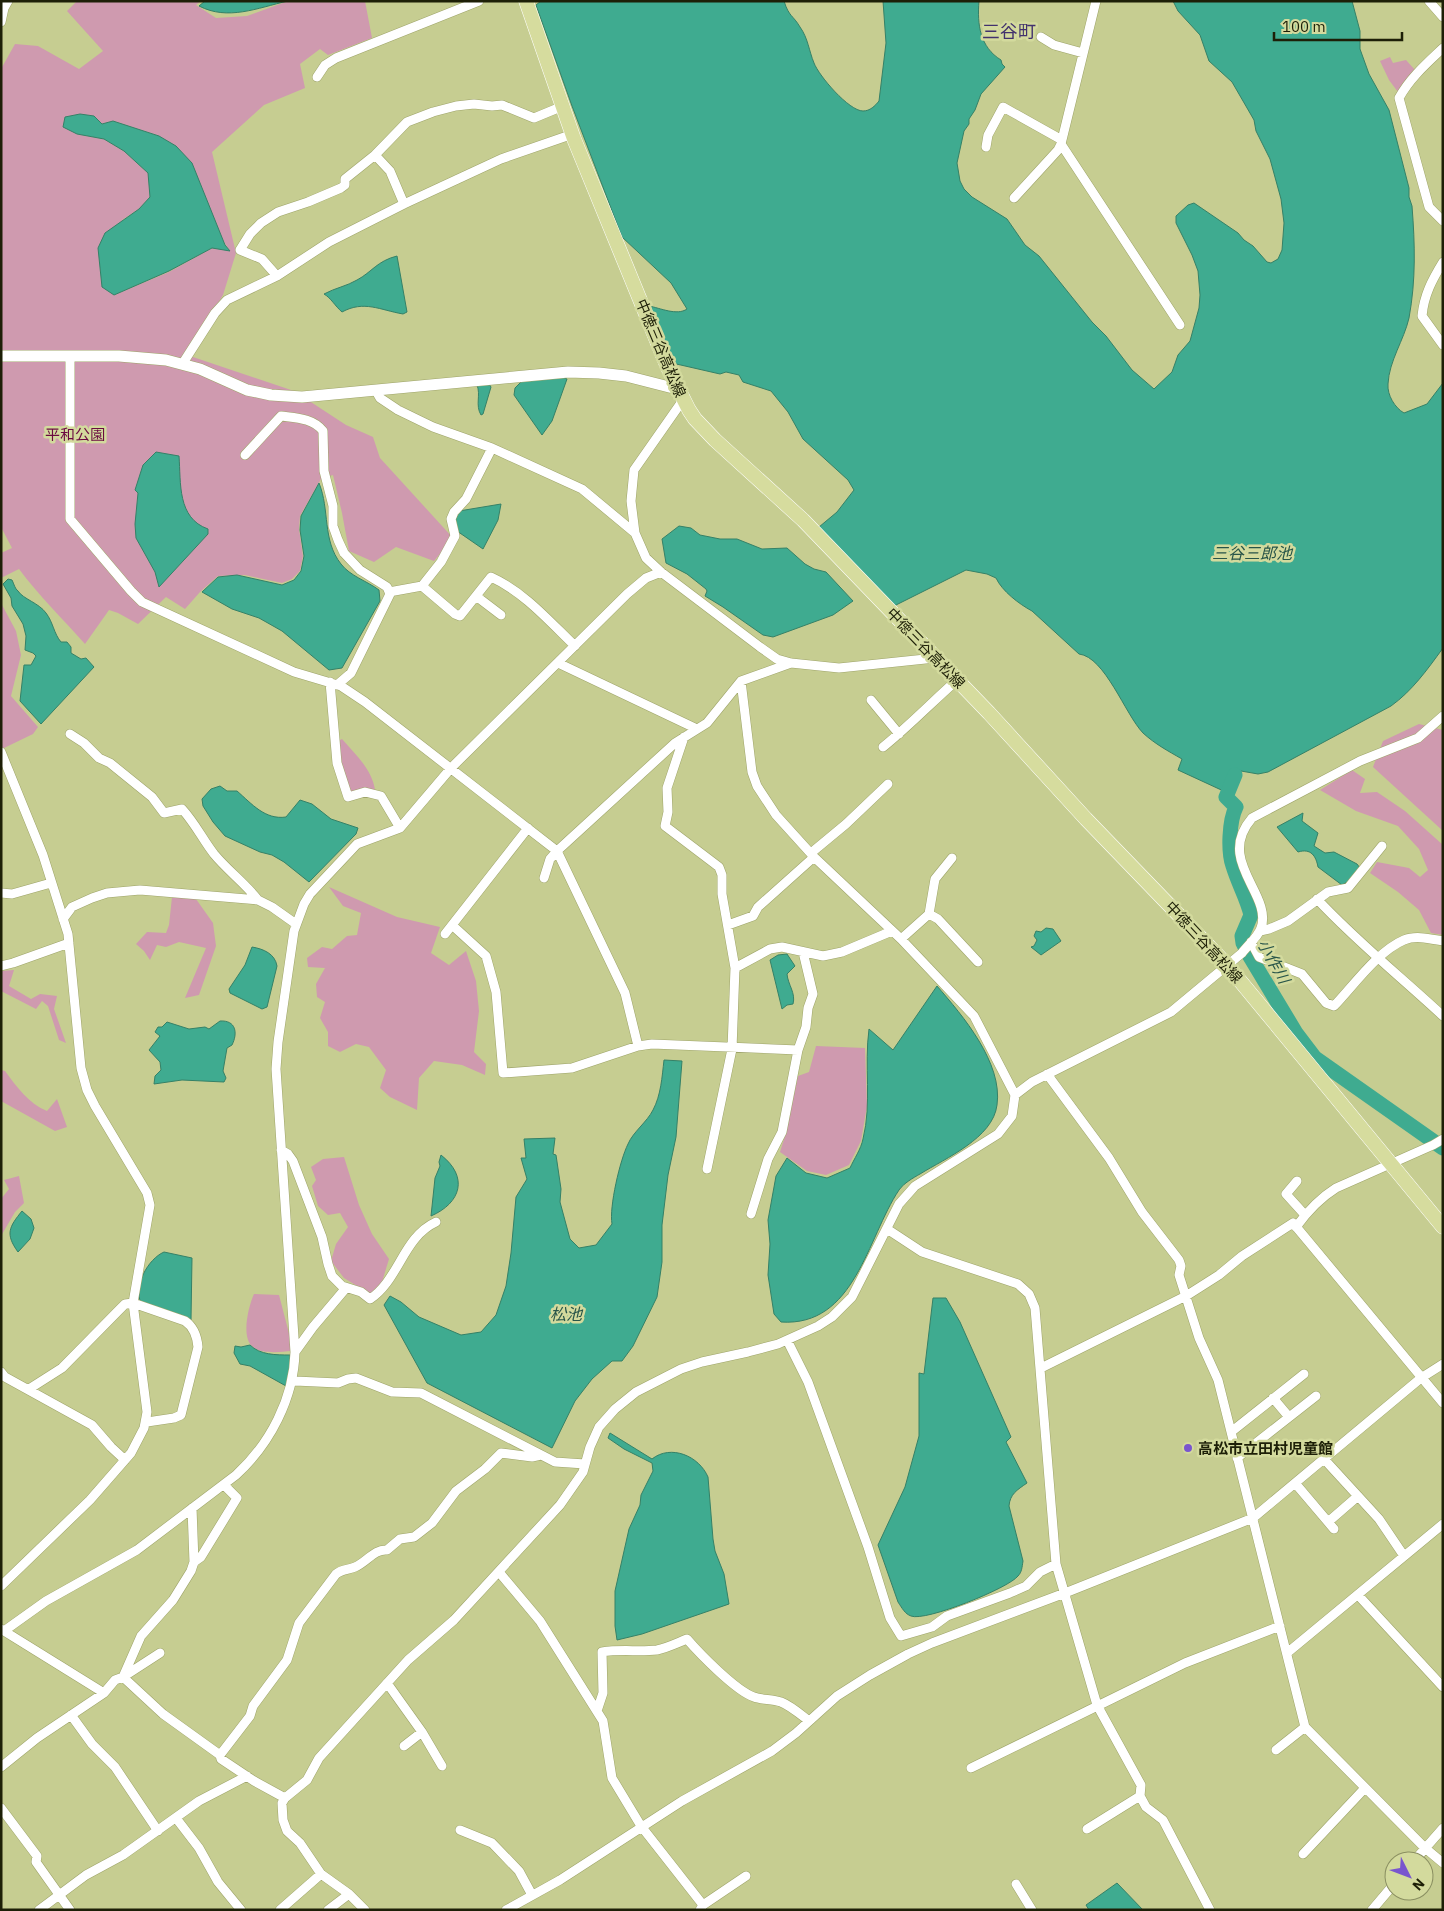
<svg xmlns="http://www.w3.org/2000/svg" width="1444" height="1911" font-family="'IBM Plex Sans','Noto Sans JP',sans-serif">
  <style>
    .green { fill: #cf9aaf; fill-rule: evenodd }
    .water { fill: #3fab90; stroke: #358167 }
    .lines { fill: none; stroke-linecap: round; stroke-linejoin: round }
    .river { stroke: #3fab90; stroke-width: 15 }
    .street-casing { stroke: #9ea469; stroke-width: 10 }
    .secondary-casing { stroke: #9ea469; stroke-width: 12 }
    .primary-casing { stroke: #fff; stroke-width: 15 }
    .street { stroke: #fff; stroke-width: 9 }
    .secondary { stroke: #fff; stroke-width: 11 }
    .primary { stroke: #d6dc9e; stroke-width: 14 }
    .poi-dot { fill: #7955ce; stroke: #d3da9d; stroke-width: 2 }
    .labels { text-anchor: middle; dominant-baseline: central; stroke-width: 5; stroke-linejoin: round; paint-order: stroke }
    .street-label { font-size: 15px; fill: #1d1f07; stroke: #d3da9d }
    .park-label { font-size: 15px; fill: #6b0a41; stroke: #d3da9d }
    .poi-label { font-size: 15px; font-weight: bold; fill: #1d1f07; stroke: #d3da9d; text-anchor: start }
    .water-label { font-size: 16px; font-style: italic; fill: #285549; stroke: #d3da9d }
    .quarter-label { font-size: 18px; fill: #42326d; stroke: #d3da9d }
  </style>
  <rect width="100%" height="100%" fill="#c6cd91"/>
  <path class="green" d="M 77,1 L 201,1 L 196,5 L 216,18 L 247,16 L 288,1 L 365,1 L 372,38 L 328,55 L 320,49 L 300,64 L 305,88 L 264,105 L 212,152 L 236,253 L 223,295 L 187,355 L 294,391 L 346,425 L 373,437 L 380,458 L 453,538 L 434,561 L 396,547 L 374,562 L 349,551 L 342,513 L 333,475 L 321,479 L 300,516 L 299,529 L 303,556 L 300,571 L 292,579 L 282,583 L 245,575 L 218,576 L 200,592 L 185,609 L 166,597 L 138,624 L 118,613 L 109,610 L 85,644 C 63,619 39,596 19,569 L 1,578 L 1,553 L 12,548 L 1,527 L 1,69 L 15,44 L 38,46 L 79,69 L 103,51 L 67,11 ZM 93,116 L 102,124 L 113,121 L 159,136 L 229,250 L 212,248 L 169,272 L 114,295 L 122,220 L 139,209 L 150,197 L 148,173 L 124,151 L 104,139 L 77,134 Z
    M 1390,57 L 1393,63 L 1406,60 L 1415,70 L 1398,92 L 1389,80 L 1380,61 Z
    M 1,603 L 16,631 L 21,655 L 11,696 L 38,727 L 33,734 L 4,748 L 1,748 Z
    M 1419,724 L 1443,730 L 1443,831 L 1373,767 L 1383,741 Z
    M 342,739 C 355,754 372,769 375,790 L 349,794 L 339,762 L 338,741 Z
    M 1352,770 L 1365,779 L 1360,793 L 1377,792 L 1405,811 L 1443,845 L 1443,935 L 1431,933 L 1419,910 L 1398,892 L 1370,873 L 1377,862 L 1409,868 L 1420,877 L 1428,870 L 1419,849 L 1398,826 L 1356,811 L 1320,790 Z
    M 329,887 L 397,917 L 440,927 L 431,953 L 449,965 L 466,951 L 476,981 L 479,1011 L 474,1052 L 486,1064 L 485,1075 L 462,1065 L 434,1061 L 419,1078 L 417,1110 L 390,1097 L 380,1088 L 386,1070 L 369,1047 L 356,1044 L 340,1052 L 328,1046 L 328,1032 L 320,1018 L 325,1002 L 317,997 L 316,984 L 325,968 L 308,967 L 307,958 L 322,947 L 332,949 L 347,936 L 357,935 L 361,913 L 343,906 Z
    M 172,897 L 196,899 L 213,923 L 216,946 L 199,995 L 185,998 L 206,948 L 179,942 L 166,947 L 157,945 L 150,960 L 144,951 L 136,944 L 147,932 L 166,933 L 169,925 Z
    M 14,970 L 9,986 L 31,999 L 40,994 L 57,996 L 54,1009 L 66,1043 L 59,1040 L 48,1006 L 42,1001 L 36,1009 L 1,991 L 1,971 Z
    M 816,1046 L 865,1048 L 867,1106 L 861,1141 L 849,1165 L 826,1175 L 807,1171 L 780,1152 L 786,1133 L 798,1076 L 809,1072 Z
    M 1,1070 L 5,1071 C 17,1087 28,1103 47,1111 L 57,1099 L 67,1127 L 55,1131 L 1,1101 Z
    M 344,1157 L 359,1205 L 372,1234 L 389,1259 L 382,1282 L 370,1294 L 344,1278 L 331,1261 L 336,1244 L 348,1227 L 340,1213 L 328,1215 L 318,1206 L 312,1186 L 316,1180 L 311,1167 L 323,1159 Z
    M 19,1176 L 24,1203 L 15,1212 L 1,1236 L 1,1199 L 9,1189 L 4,1180 Z
    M 254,1294 L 279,1295 L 291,1341 L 291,1351 C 280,1352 258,1355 250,1344 C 242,1332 249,1305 254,1294 Z"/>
  <path class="water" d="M 205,1 L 288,1 C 257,8 228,21 199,6 Z
    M 541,1 L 784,1 C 789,17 793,15 800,27 C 808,38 809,51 814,63 C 819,76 849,111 863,111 C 870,111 875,106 879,101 L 886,43 L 883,1 L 979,1 C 977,25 980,47 1001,60 L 1002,64 L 1005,67 L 981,94 L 975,110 L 969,119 L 969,124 L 964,131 L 957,163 L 960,181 L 964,189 L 972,197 L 1007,219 L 1025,245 L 1039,256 L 1092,322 L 1106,336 L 1132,370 L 1154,389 L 1172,372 L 1178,355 L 1190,341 L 1199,308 L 1200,295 L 1198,271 L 1192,255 L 1176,223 L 1176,216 L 1188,205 L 1194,203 L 1238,233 L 1244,240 L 1253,246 L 1267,262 L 1271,263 L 1278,259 L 1282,250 L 1284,223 L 1281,199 L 1270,159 L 1256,131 L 1254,120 L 1232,82 L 1209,61 L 1200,35 L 1178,11 L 1173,1 L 1352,1 L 1360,31 L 1360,49 L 1369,74 L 1389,110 L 1409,188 L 1409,197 L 1412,206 C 1415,244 1416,280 1409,318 C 1404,340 1389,361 1388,384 C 1387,395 1395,408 1404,413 L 1427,404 L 1443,383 L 1443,648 C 1427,670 1412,691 1391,706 L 1268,772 L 1258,774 L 1241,771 L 1230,794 L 1178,770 L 1182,759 C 1168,751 1155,744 1143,733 C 1125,714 1105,657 1079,654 L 1032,611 C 1019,604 1002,591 996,578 L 987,574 L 966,570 L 894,606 L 851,562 L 836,544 L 819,529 L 819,527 L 837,512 L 854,490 L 848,480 L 803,439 L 788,412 L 771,391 L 743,382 L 739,375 L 726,372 L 720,374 L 672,363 L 649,306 C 660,308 677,316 687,309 L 671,283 L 622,237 L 572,106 L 536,5 Z
    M 80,114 L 94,116 L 102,124 L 113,121 L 159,136 L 176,146 L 192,163 L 225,245 L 230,251 L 212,248 L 169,271 L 114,295 L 102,287 L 98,248 L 105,233 L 139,209 L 150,197 L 148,173 L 124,151 L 104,139 L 77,134 L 63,127 L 65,117 Z
    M 397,256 L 407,312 L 403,314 C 380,310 364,300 342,312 C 335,306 331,298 324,294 C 335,288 347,286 357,280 C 372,272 377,261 397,256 Z
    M 560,376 L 567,379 L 552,421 L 542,435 L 514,395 L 515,388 L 522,381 Z
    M 489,384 L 491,387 L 483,414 L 481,415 C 475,405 481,395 477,385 Z
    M 156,452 L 179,456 C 181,483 177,518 208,529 L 208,534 L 159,587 L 155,572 L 136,538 L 135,524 L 138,493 L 135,490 L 143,465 Z
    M 319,483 C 330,510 322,540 341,564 C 350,576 367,581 379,590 L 380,601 L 342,668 L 329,670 L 282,631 L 259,618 L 232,609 L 202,592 L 218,577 L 237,575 L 282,585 L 294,580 L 301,571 L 304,556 L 300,530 L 301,516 Z
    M 501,504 L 498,520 L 483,549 L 457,531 L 455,521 L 459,511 Z
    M 679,526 L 691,528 L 700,535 L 720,539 L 737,539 L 762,549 L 787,548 L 805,564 L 814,569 L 826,572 L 853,601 L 833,615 L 773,637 L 763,635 L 723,607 L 705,596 L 707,591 L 706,589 L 687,574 L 666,563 L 662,539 Z
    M 8,579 L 12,580 C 14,584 15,589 18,591 C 23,599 39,603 46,613 C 53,622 54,634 61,642 L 67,642 L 71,647 L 71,653 L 81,659 L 86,658 L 94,667 L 41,724 L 20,701 L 24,665 L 31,665 L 36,656 L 33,653 L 25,650 L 26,636 L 23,624 L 12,606 L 11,598 L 3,584 Z
    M 220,786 L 227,791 L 237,791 C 252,804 265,820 286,817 L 300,800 L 312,804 L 331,819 L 358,828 L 356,834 L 309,882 L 284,862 L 272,855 L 260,852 L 225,836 L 213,822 L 203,806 L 202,799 L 211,789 Z
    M 1303,813 L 1302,821 L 1318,833 L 1314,846 L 1325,853 L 1334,852 L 1357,864 L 1360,868 L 1349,881 L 1342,885 L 1318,867 C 1316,856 1311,848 1298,852 L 1277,827 Z
    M 1046,928 L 1053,929 L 1061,941 L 1041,955 L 1031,947 L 1034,946 L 1037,940 L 1034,936 L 1036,931 L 1041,932 Z
    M 252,947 C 264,949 275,954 277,966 L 267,1007 L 262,1009 L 230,993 L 229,989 L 245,965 Z
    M 787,954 L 795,966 L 787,974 C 788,985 796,993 793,1004 L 787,1005 L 782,1009 L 770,960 L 778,955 Z
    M 937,986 C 963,1016 1003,1063 997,1105 C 993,1138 946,1158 920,1174 C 913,1178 904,1183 899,1190 C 867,1238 855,1327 781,1322 L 774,1314 L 768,1275 L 770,1244 L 768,1220 L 776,1176 L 787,1158 L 806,1173 L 827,1178 L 850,1168 C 854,1159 861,1149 863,1139 C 872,1103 864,1066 869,1029 L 893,1050 Z
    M 220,1021 C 236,1020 238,1033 232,1045 L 227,1048 L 223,1071 L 226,1078 L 224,1082 L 182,1080 L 154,1084 L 155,1076 L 161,1070 L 160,1062 L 149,1050 L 160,1036 L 155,1032 L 158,1027 L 162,1027 L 167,1022 L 189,1029 L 205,1027 L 209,1029 Z
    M 664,1060 L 682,1061 L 676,1137 L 668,1175 L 662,1225 L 662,1262 L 657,1297 L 633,1346 L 622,1361 L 612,1361 L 592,1379 L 575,1401 L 552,1448 L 427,1383 L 384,1305 L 390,1296 L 401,1302 L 419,1317 L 461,1335 L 481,1332 L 496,1315 L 506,1286 L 511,1253 L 516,1197 L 527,1179 L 521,1158 L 526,1158 L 524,1139 L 555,1138 L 553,1154 L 556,1155 L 561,1189 L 560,1202 L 570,1239 L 579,1248 L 596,1245 L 612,1224 C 609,1207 620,1160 628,1144 C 633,1132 647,1122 653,1110 C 661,1095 662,1077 664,1060 Z
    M 441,1155 C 469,1177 461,1203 431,1216 L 435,1178 L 440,1166 L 439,1162 Z
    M 22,1211 L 31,1219 L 34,1228 L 30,1239 L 18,1252 C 5,1234 9,1227 22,1211 Z
    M 164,1252 L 192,1258 L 191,1320 L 141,1303 C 133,1286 148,1259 164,1252 Z
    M 933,1298 L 946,1298 L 960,1322 L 1011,1437 L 1006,1442 L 1027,1483 C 1017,1490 1010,1494 1009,1506 L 1023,1561 C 1022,1567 1022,1572 1018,1576 C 1009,1588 925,1622 911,1616 C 905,1614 902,1608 898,1602 L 878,1545 L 905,1487 L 919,1436 L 919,1373 L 924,1374 Z
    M 250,1345 C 260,1355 276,1355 290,1355 L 291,1371 L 286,1386 L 250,1366 L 240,1364 L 234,1353 L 235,1346 L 241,1347 Z
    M 610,1433 L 652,1459 C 671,1444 699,1456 708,1477 L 713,1539 L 715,1551 L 724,1574 L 729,1604 L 642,1634 L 617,1640 L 615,1626 L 615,1591 L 629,1529 L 640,1505 L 641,1495 L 653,1471 L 652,1463 L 624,1449 L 608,1438 Z
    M 1117,1883 L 1143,1910 L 1089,1910 L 1086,1905 Z"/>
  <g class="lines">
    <path class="river" d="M 1235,775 L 1226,797 L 1236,807 C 1229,821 1228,852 1233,866 C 1238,883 1247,898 1251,915 L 1242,936 L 1243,943 L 1249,955 L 1296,1033 L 1315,1058 L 1443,1148"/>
    <g class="street-casing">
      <path id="street" d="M 1096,1 L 1061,144 L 1180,325
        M 1429,1 L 1443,17
        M 1,22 L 4,8 L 8,1
        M 1041,37 L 1054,45 L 1083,53
        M 1443,48 C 1426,64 1410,78 1399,98 L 1429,207 L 1443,221
        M 317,77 L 325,65 L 336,58 L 479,1
        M 986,147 L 988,135 L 1003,107 L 1062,140
        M 1014,198 L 1058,150 L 1061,144
        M 404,204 L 390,171 L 375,155 L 407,122 L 433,112 L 456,106 L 474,104 L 492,106 L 502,105 L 534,118 L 563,106
        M 1443,262 C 1432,280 1424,295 1422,316 L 1443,345
        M 277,276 L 262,259 L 240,250 L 250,234 L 261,223 L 278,212 L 308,202 L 341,188 L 345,185 L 345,179 L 375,155
        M 70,356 L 70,519 L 131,591 L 142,602 L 294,672 L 341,686 L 365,702 L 557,851 L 675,743 L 707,723 L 741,681 L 791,663
        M 183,363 L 215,313 L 227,300 L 277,276 L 329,242 L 404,204 L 501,159 L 573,134
        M 376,391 L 380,398 L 398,410 L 433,427 L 492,448 L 582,489 L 635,533
        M 683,400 L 634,470 L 631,501 L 635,533 L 646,558 L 661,572 L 760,647 L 777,659 L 791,663 L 839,668 L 935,658
        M 245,455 L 281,416 C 296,418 313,418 323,431 L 324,471 L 333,506 L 333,526 L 338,540 L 344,553 L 360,570 L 387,587 L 390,594 L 351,673 L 337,685
        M 422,586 L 441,562 L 455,536 L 451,519 L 454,512 L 466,499 L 492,448
        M 389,592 L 422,586 L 455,614 L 460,616 L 491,577 C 524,592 549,621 575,646
        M 476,596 L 501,615
        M 558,663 L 697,729
        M 330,682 L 337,763 L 348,797 L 365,792 L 381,796 L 400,828
        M 871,700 L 899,734
        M 70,734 L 84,743 L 99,758 L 110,763 L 152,797 L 164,813 L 182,809 C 195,823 203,840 214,854 C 228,871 245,883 258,900
        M 684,737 L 667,788 L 668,812 L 665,826 L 719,867 L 722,875 L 722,894 L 735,968 L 732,1049 L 707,1169
        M 883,747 C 909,726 932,702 957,680
        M 1,752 L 43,855 L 68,934 L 81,1068 L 87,1090 L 95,1106 L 147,1193 L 150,1205 L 133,1303 L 147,1412 L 144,1428 L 131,1453 L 90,1500 L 1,1586
        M 811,853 L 846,824 L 888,784
        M 544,878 L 550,859 L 557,851 L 625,993 L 638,1046
        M 1,893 L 12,894 L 51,883
        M 1317,899 C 1356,941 1401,977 1443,1016
        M 929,914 L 938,919 L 978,962
        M 63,919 L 72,907 L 92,898 L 107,893 L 140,890 L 258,900 L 272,907 L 296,924
        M 452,925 L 486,956 L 496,992 L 503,1073 L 572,1068 L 638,1046 L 652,1044 L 798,1050
        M 728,925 L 753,916 L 758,907 L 814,857
        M 1260,931 L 1269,929 L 1288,921 L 1328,892 L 1348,888 L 1382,846
        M 445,934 L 528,828
        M 901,939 L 929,914 L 935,879 L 952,858
        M 1251,942 L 1259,957 L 1302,974 L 1326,1003 L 1334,1006 C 1354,985 1378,951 1404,940 C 1416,935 1431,939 1443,941
        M 1,966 L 13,963 L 69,943
        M 735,968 L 770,949 L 782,947 L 823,956 L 842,952 L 892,931
        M 1047,1074 L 1109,1158 L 1142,1212 L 1179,1260 L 1181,1266 L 1179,1275 L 1199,1338 L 1218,1380 L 1305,1727 L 1425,1848 L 1443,1863
        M 1015,1095 L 1032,1082 L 1171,1012 L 1242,953 C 1248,945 1258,937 1261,928 C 1273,894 1215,861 1252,818 L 1360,761 L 1418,738 L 1443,716
        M 281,1150 L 288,1154 L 293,1161 L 322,1237 L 328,1264 L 332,1276 L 342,1286 L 361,1292 L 370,1299 C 399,1280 403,1237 436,1222
        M 1297,1181 L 1286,1194 L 1305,1215
        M 751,1214 L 768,1159 L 782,1132 L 798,1050 L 806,1027 L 808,1008 L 813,994 L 803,952
        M 1296,1227 C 1307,1212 1320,1198 1336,1188 L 1433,1145 L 1443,1139
        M 887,1229 L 922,1252 L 1018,1284 L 1029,1294 L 1035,1308 L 1056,1564 L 1097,1705 L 1141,1785 L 1140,1796 L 1146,1807 L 1163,1820 L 1210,1910
        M 787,1340 L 808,1382 L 868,1547 L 890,1618 L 901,1636 L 932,1627 L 947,1616 L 1010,1593 L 1026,1586 L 1040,1572 L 1056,1564
        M 295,1352 L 313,1327 L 346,1288
        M 1041,1368 L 1186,1296 L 1219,1275 L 1242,1256 L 1293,1223 L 1443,1403
        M 1,1372 L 5,1377 L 92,1425 L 111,1447 L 125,1460
        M 295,1381 L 338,1383 L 348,1379 L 356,1378 L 392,1392 L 421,1393 L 555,1462 L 585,1464
        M 29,1389 L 62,1368 L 118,1311 L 125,1304 L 133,1303 L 185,1321 C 194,1327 197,1336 198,1347 L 181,1415 L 174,1418 L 147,1422
        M 1273,1398 L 1289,1417
        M 1231,1432 L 1304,1374
        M 1237,1458 L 1316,1396
        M 1324,1459 L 1379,1519 L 1404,1556
        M 1295,1483 L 1334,1529
        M 1328,1522 L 1358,1496
        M 194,1562 L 201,1557 L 237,1498 L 224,1485
        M 499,1572 L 540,1621 L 603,1721 L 612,1778 L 641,1826 L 703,1905
        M 1358,1595 L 1443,1687
        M 1,1629 L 4,1631 L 46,1601 L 137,1550 L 236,1475 C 270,1444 294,1398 295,1352 L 276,1069 L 278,1042 L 294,931 L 304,904 L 310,894 L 357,844 L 400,828 L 451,768 L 627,594 L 646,578 L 661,572
        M 4,1631 L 104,1693
        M 160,1653 L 123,1677 L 163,1714 L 220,1755 L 221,1759 L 254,1781 L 285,1798
        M 1287,1653 L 1443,1524
        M 387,1683 L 422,1732 L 442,1766
        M 597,1711 L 603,1693 L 602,1652 C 621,1649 639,1652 657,1650 C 667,1648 677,1643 687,1639 C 700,1654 736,1691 754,1697 C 762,1700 772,1699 781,1702 C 791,1706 800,1714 809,1721
        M 71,1715 L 92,1744 L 115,1767 L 158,1831
        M 404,1746 L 422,1732
        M 1276,1750 L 1305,1727
        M 220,1755 L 250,1716 L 253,1706 L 287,1660 L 299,1623 L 336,1574 C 342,1569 348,1570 355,1567 C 367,1562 374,1549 387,1550 L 400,1539 L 414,1537 L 432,1523 L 456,1491 L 485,1469 L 501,1453 L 532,1457 L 541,1455
        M 1,1767 L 37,1738 L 104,1693 L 115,1680 L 123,1677 L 141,1636 L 173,1600 L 191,1571 L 194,1562 L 192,1508
        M 971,1768 L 1185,1663 L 1280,1626
        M 1,1808 L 37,1856 L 36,1862 L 70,1910
        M 176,1818 L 199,1848 L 218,1882 L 241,1910
        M 1087,1829 L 1140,1796
        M 460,1830 L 492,1843 L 519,1871 L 532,1895
        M 1303,1854 L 1365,1788
        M 1414,1861 L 1443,1828
        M 1016,1884 L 1032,1910
        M 39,1910 L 86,1875 L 123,1855 L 199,1801 L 247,1776
        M 280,1910 L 321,1874
        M 328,1910 L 349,1894
        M 365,1910 L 349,1894 L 321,1874 L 300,1843 L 287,1831 L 283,1820 L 282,1803 L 285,1798 L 307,1780 L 319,1758 L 408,1660 L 454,1620 L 560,1505 L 583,1472 L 590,1447 L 599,1427 L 615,1409 L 636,1392 L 681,1369 L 702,1362 L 748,1352 L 778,1344 L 818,1326 L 832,1317 L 852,1297 L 899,1204 L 915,1186 L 998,1134 L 1012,1116 L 1015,1095 L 974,1016 L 901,939 L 814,857 L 776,815 L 757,786 L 752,772 L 741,681
        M 506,1910 L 560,1880 L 682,1801 L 772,1751 L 796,1733 L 837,1696 L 870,1675 L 908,1654 L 932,1643 L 1065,1593 L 1253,1518 L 1421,1378 L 1443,1364
        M 700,1910 L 703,1905 L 746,1876
        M 1372,1910 L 1394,1884"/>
    </g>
    <g class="secondary-casing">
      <path id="secondary" d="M 1,356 L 119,356 L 166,360 L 200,369 L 247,390 L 271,395 L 302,397 L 568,372 L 599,373 L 626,376 L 677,389"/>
    </g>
    <g class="primary-casing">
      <path id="primary" d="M 526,1 L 574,139 L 668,368 L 689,410 L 695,419 L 715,440 L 803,520 L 989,713 L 1086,819 L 1227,965 L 1443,1227"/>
    </g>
    <use href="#street" class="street"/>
    <use href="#secondary" class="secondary"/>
    <use href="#primary" class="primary"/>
  </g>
  <circle class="poi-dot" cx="1188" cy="1448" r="5"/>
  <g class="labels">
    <g class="street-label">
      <text transform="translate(661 348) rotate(67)">中徳三谷高松線</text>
      <text transform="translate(926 648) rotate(46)">中徳三谷高松線</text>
      <text transform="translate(1204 942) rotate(47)">中徳三谷高松線</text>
    </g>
    <g class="park-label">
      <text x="75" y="434">平和公園</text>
    </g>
    <g class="poi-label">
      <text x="1198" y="1448">高松市立田村児童館</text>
    </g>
    <g class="water-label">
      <text x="1252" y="553">三谷三郎池</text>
      <text transform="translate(1274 961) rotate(61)">小作川</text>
      <text x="566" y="1314">松池</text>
    </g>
    <g class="quarter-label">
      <text x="1009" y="31">三谷町</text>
    </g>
  </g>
  <rect width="1444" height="1911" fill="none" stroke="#1d1f07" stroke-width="5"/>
  <g transform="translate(1409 1876) rotate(132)"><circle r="24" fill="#d3da9d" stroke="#8a8f61"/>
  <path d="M0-4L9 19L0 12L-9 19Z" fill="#7955ce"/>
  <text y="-8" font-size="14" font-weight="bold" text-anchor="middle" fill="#1d1f07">N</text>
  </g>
  <path d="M1274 32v8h128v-8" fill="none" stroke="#1d1f07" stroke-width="2.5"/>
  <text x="1282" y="32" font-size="15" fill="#1d1f07" stroke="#d3da9d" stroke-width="4" paint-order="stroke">100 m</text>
</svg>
